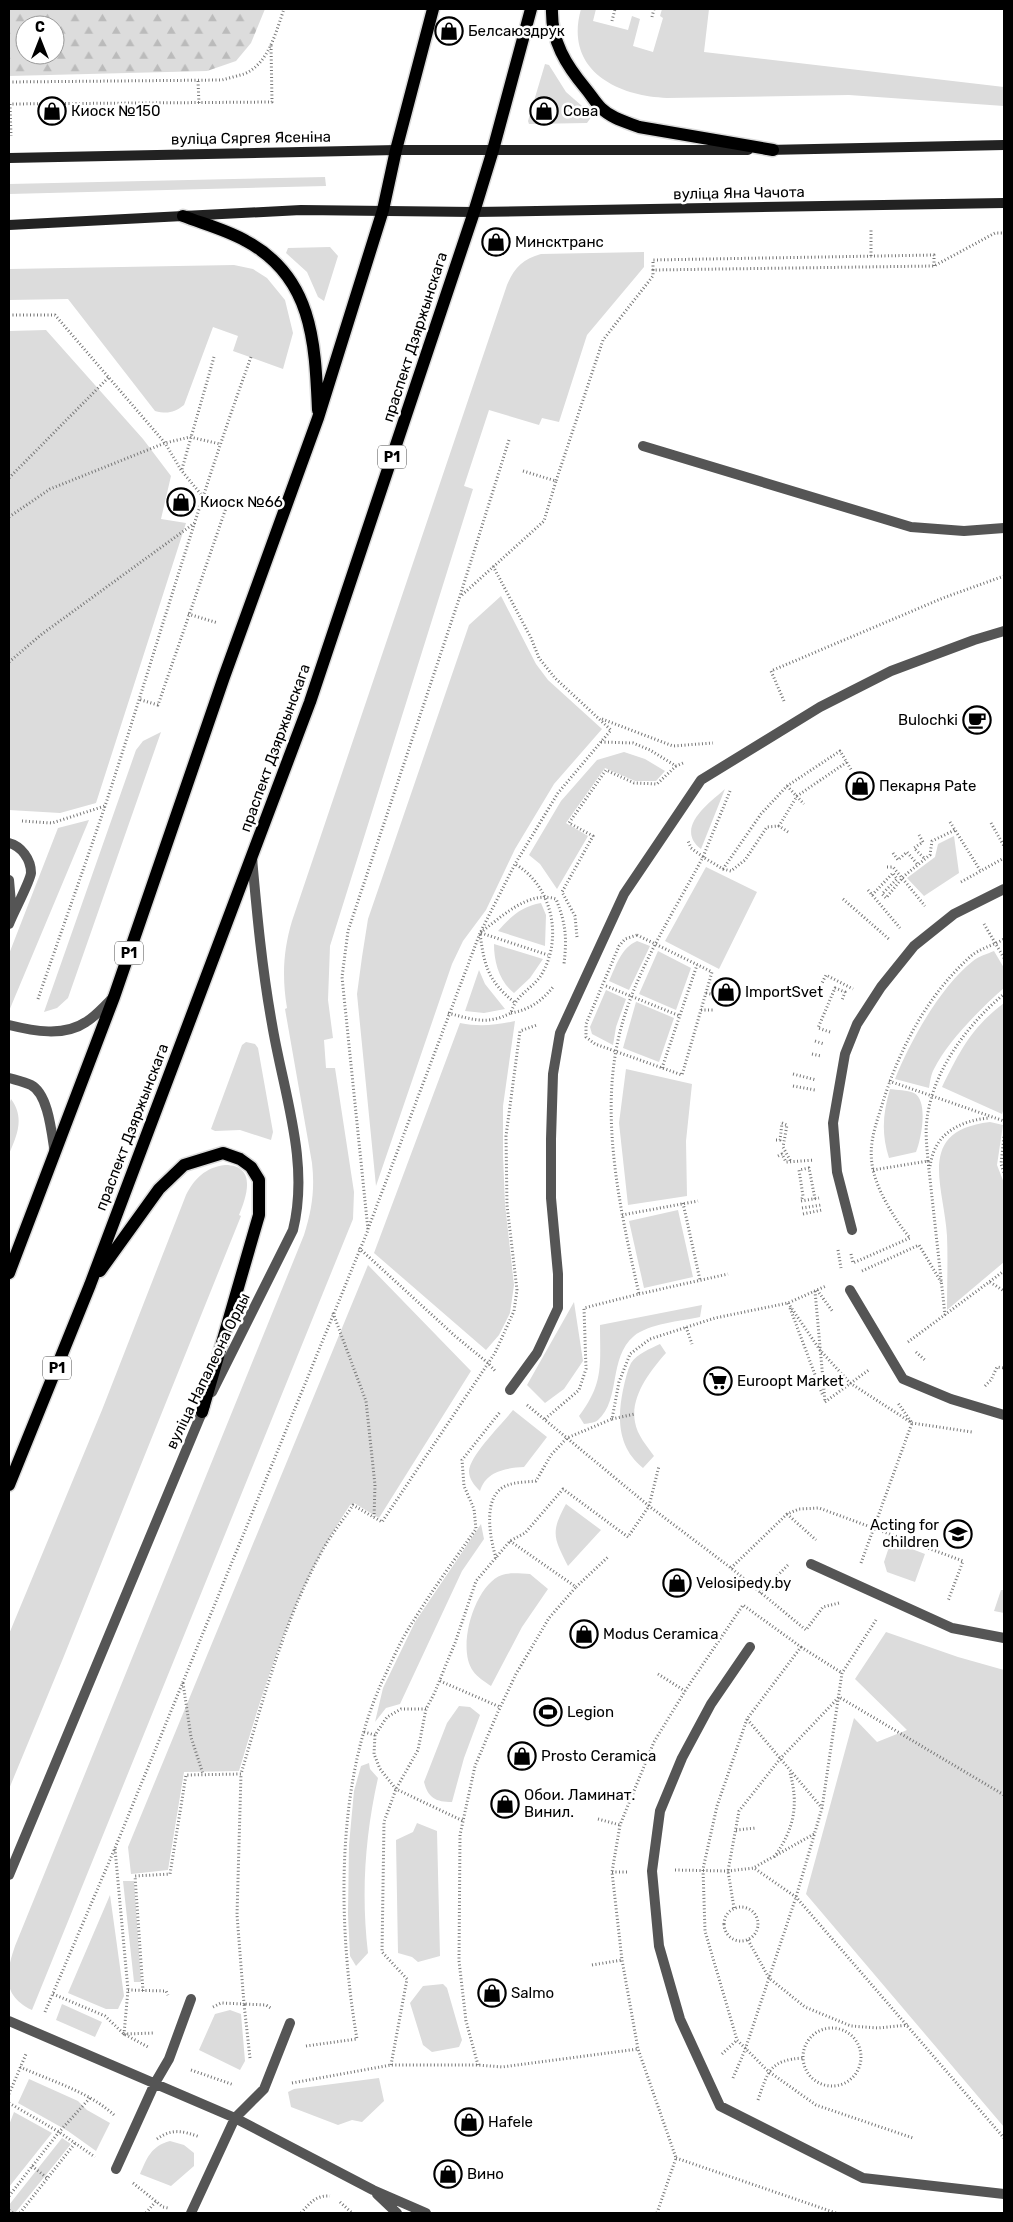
<svg xmlns="http://www.w3.org/2000/svg" width="1013" height="2222" font-family="Rubik,sans-serif">
  <style>
    .grass { fill: #dcdcdc }
    .forest { fill: url(#forest-firs); fill-rule: evenodd }
    .lines { fill: none; stroke-linecap: round; stroke-linejoin: round }
    .primary-casing { stroke: #dbdbdb; stroke-width: 15 }
    .path { stroke: #777; stroke-width: 3; stroke-dasharray: 1 2.5; stroke-linecap: butt }
    .service { stroke: #555; stroke-width: 10 }
    .tertiary { stroke: #555; stroke-width: 10 }
    .secondary { stroke: #222; stroke-width: 10 }
    .primary { stroke: #000; stroke-width: 12 }
    .labels { text-anchor: middle; dominant-baseline: central; stroke-width: 5; stroke-linejoin: round; paint-order: stroke }
    .shield { fill: #fff; stroke: #4c4c4c; stroke-width: 1 }
    .shield-label { font-size: 14px; font-weight: bold; fill: #000 }
    .poi-label { font-size: 15px; fill: #000; stroke: #fff; text-anchor: start }
    .street-label { font-size: 15px; fill: #000; stroke: #fff }
  </style>
  <defs>
    <pattern id="forest-firs" width="22" height="20" patternUnits="userSpaceOnUse" patternTransform="scale(1.25)"><rect width="22" height="20" fill="#dcdcdc"/><path d="M5 1l3.5 6h-7zM16 11l3.5 6h-7z" fill="#bbb"/></pattern>
  </defs>
  <rect width="100%" height="100%" fill="#fff"/>
  <path class="grass" d="M 581,9 L 596,9 L 593,21 L 628,30 L 632,16 L 640,19 L 633,46 L 653,52 L 663,18 L 660,16 L 662,9 L 709,9 L 704,52 L 1004,87 L 1004,106 L 849,95 L 667,98 C 615,96 564,69 581,9 Z
    M 545,64 L 549,65 L 566,92 L 590,113 L 592,116 L 587,123 L 529,124 L 528,121 Z
    M 325,177 L 326,186 L 9,194 L 9,184 Z
    M 330,247 L 338,256 L 324,301 L 318,297 L 307,272 L 286,253 L 288,248 Z
    M 644,252 L 644,267 L 587,335 L 559,422 L 542,418 L 539,425 L 489,410 L 464,486 L 473,489 L 330,946 L 328,1000 L 333,1038 L 324,1040 L 326,1068 L 335,1068 L 354,1192 L 353,1219 L 32,2010 C 1,1995 6,1973 15,1946 L 304,1235 C 312,1210 315,1189 312,1163 L 285,1009 L 287,1008 C 282,978 283,951 292,921 L 507,285 C 514,268 523,259 541,254 Z
    M 234,265 L 253,269 L 267,278 L 285,300 L 293,333 L 283,369 L 233,351 L 238,336 L 213,327 L 184,405 C 174,413 167,414 155,411 L 68,299 L 9,300 L 9,269 Z
    M 46,330 L 143,439 L 171,476 L 161,519 L 186,523 L 96,803 L 60,813 L 9,810 L 9,331 Z
    M 501,596 L 536,664 L 548,680 L 602,729 L 554,784 L 515,849 L 486,910 L 463,941 L 452,964 L 376,1186 L 357,994 L 362,957 L 368,919 L 469,625 Z
    M 161,732 L 68,998 L 57,1008 L 44,1012 L 136,750 L 143,741 Z
    M 624,752 L 645,759 L 665,771 L 656,781 L 635,781 L 605,768 L 566,823 L 588,836 L 557,889 L 540,864 L 529,855 L 561,801 L 597,760 Z
    M 725,789 L 701,849 C 674,828 709,803 725,789 Z
    M 89,820 L 9,1011 L 9,954 L 58,828 Z
    M 954,836 L 959,873 L 924,896 L 907,878 L 935,857 L 938,844 Z
    M 706,867 L 757,892 L 719,969 L 665,941 Z
    M 541,903 L 546,915 L 545,946 L 498,931 C 510,917 522,906 541,903 Z
    M 637,941 L 650,946 L 629,990 L 609,981 C 616,966 621,948 637,941 Z
    M 494,944 L 543,959 L 530,978 L 514,993 C 499,981 494,962 494,944 Z
    M 658,951 L 691,968 L 676,1010 L 639,994 Z
    M 994,951 L 1004,968 L 1004,988 C 981,1008 948,1041 934,1069 C 931,1074 930,1082 929,1088 L 895,1079 C 910,1041 941,986 973,961 C 979,956 987,954 994,951 Z
    M 479,970 L 485,984 L 505,1009 L 484,1013 L 465,1011 Z
    M 606,990 L 626,999 L 616,1027 L 613,1045 L 592,1034 L 590,1027 Z
    M 636,1002 L 674,1018 L 659,1062 L 623,1048 Z
    M 1004,1003 L 1004,1108 L 1002,1114 L 942,1087 C 960,1051 971,1028 1004,1003 Z
    M 515,1021 L 503,1106 L 503,1156 L 505,1204 L 514,1285 L 510,1313 L 499,1335 L 486,1350 L 374,1253 L 460,1023 C 480,1027 496,1025 515,1021 Z
    M 246,1042 L 255,1044 L 258,1048 L 273,1132 L 271,1140 L 240,1130 L 215,1131 L 211,1129 L 242,1045 Z
    M 626,1069 L 692,1084 L 686,1141 L 687,1196 L 628,1205 L 619,1123 Z
    M 890,1089 C 897,1090 907,1090 914,1093 C 929,1101 921,1140 916,1152 L 889,1158 C 881,1133 883,1113 890,1089 Z
    M 11,1099 C 25,1118 17,1135 9,1154 L 9,1105 Z
    M 990,1122 L 1003,1125 L 997,1165 L 1004,1183 L 1004,1262 L 947,1310 C 947,1285 948,1261 947,1236 C 944,1185 915,1131 990,1122 Z
    M 225,1165 C 257,1165 247,1196 239,1215 L 241,1216 L 64,1656 L 9,1789 L 9,1634 L 102,1410 L 186,1195 C 194,1179 206,1167 225,1165 Z
    M 678,1210 L 693,1277 L 644,1288 L 629,1221 Z
    M 368,1265 L 471,1371 L 379,1518 L 354,1503 L 350,1505 C 295,1587 267,1677 239,1771 L 184,1772 L 168,1870 L 131,1874 L 128,1847 Z
    M 574,1302 L 583,1361 L 564,1389 L 545,1403 L 527,1385 Z
    M 702,1305 L 700,1317 C 681,1321 648,1324 634,1336 C 608,1358 621,1400 598,1420 C 595,1423 589,1423 584,1424 L 579,1416 C 604,1383 600,1365 600,1325 Z
    M 660,1344 L 666,1353 C 650,1371 630,1397 635,1422 C 637,1435 647,1446 654,1456 L 643,1468 C 618,1448 617,1419 623,1390 C 625,1381 627,1371 631,1363 C 638,1353 650,1349 660,1344 Z
    M 513,1410 L 547,1437 L 524,1467 C 506,1468 486,1471 480,1491 C 474,1485 469,1479 469,1471 C 470,1455 502,1424 513,1410 Z
    M 566,1504 L 601,1530 L 568,1566 C 554,1538 550,1533 566,1504 Z
    M 481,1524 L 484,1539 L 462,1571 L 400,1704 L 386,1708 L 375,1722 L 383,1688 L 415,1622 Z
    M 891,1541 L 925,1554 L 915,1582 L 887,1572 L 884,1562 Z
    M 530,1574 L 548,1589 L 522,1627 L 491,1686 C 485,1682 477,1677 473,1671 C 456,1648 475,1584 502,1575 C 510,1572 522,1574 530,1574 Z
    M 1001,1590 L 1004,1590 L 1004,1613 L 994,1611 Z
    M 886,1632 L 958,1657 L 1004,1670 L 1004,2127 L 806,1894 L 854,1718 L 877,1742 L 907,1730 L 855,1679 Z
    M 459,1706 L 470,1707 L 480,1715 L 464,1758 L 452,1802 C 436,1802 428,1798 424,1782 L 447,1723 Z
    M 369,1763 L 370,1769 L 378,1778 C 365,1836 361,1894 368,1953 L 356,1966 L 350,1956 L 348,1914 L 349,1845 L 354,1791 L 361,1766 Z
    M 417,1823 L 437,1831 L 440,1956 L 418,1962 L 412,1957 L 398,1953 L 396,1840 L 413,1832 Z
    M 123,1881 L 134,1881 L 141,1982 L 134,1982 Z
    M 110,1895 L 124,1996 L 118,2009 L 106,2009 L 68,1993 Z
    M 443,1984 L 447,1988 L 462,2040 L 459,2047 L 432,2052 L 423,2045 L 410,2003 L 423,1986 Z
    M 62,2004 L 102,2022 L 95,2037 L 56,2020 Z
    M 230,2010 L 241,2014 L 245,2061 L 240,2070 L 199,2050 L 215,2014 Z
    M 379,2078 L 384,2101 L 362,2122 L 352,2120 L 338,2125 L 291,2107 L 288,2092 L 294,2089 Z
    M 29,2079 L 78,2101 L 87,2110 L 110,2123 L 96,2151 L 68,2131 L 18,2103 Z
    M 14,2112 L 52,2133 L 9,2187 L 9,2125 Z
    M 62,2138 L 71,2144 L 15,2213 L 9,2213 L 9,2205 Z
    M 170,2141 L 184,2145 L 194,2153 L 194,2166 L 171,2186 L 140,2174 C 147,2158 151,2146 170,2141 Z"/>
  <path class="forest" d="M 9,9 L 265,9 L 251,43 L 236,61 L 207,71 L 9,76 ZM 25,25 L 55,25 L 55,55 L 25,55 Z"/>
  <g class="lines">
    <g class="primary-casing">
      <path id="primary" d="M 552,9 C 551,41 566,65 586,89 C 591,95 595,102 601,108 C 611,118 626,122 639,127 L 773,150
        M 183,216 C 204,224 227,230 246,241 C 313,277 315,343 318,410
        M 100,1271 L 159,1189 L 184,1165 L 223,1153 L 240,1159 L 251,1167 L 259,1180 L 259,1215 L 202,1412
        M 9,1273 L 114,997 L 224,677 L 318,418 L 383,210 L 396,150 L 433,9
        M 9,1485 L 90,1285 L 310,702 L 474,212 L 493,150 L 531,9"/>
    </g>
    <path class="path" d="M 652,17 L 654,9
      M 612,21 L 615,9
      M 198,81 L 199,104
      M 9,82 L 222,80 C 229,78 237,76 244,74 C 269,64 276,31 284,9
      M 9,104 L 272,102 L 271,45
      M 10,104 L 11,136
      M 871,256 L 871,229
      M 653,270 L 653,260 L 934,255 L 934,266
      M 9,315 L 55,315 L 165,443 L 181,470 L 204,498 L 227,505 L 158,705 L 138,699
      M 182,469 L 214,357
      M 523,471 L 556,481 L 603,340 L 653,276 L 653,270 L 934,266 L 995,233 L 1004,233
      M 9,478 L 109,377
      M 9,517 L 50,489 L 165,443 L 190,437 L 220,444
      M 462,595 L 544,521 L 556,481
      M 188,614 L 218,623
      M 9,662 L 42,634 L 196,522
      M 784,701 L 771,671 L 943,598 L 1004,576
      M 602,719 L 673,746 L 713,743
      M 601,742 L 633,743 L 650,750 L 676,766 L 683,763
      M 787,786 L 804,804
      M 730,791 L 703,857 L 723,869 L 761,814 L 787,786 L 840,751 L 852,771
      M 22,821 L 52,823 L 105,806
      M 950,822 L 980,870
      M 991,823 L 1004,846
      M 788,832 L 779,826 L 797,796 L 847,762
      M 919,835 L 923,842 L 914,848 L 925,859
      M 893,853 L 898,860 L 907,852 L 918,865
      M 887,867 L 893,867 L 925,906
      M 723,869 L 731,871 L 745,860 L 767,827 L 779,826
      M 961,882 L 1004,858
      M 868,890 L 900,928
      M 872,895 L 893,873 L 897,879 L 882,894 L 886,898 L 904,876 L 930,855 L 932,841 L 955,830
      M 843,899 L 890,940
      M 984,924 L 1004,958
      M 481,933 L 548,955
      M 637,935 L 712,972 L 682,1075 L 595,1044 L 586,1037 L 586,1024 L 619,946 L 625,939 Z
      M 577,937 L 575,916 L 562,892 L 593,836 L 569,823 L 606,770 L 634,783 L 657,784 L 676,766
      M 606,986 L 680,1016
      M 706,993 L 715,995
      M 816,995 L 826,975 L 853,989
      M 38,999 C 60,935 83,871 105,806 C 154,657 197,505 251,357
      M 514,1002 C 488,981 484,965 480,933 C 501,917 529,890 556,899 C 566,924 567,938 564,964
      M 701,1010 L 713,1010
      M 448,1013 C 474,1020 487,1025 511,1013 C 516,993 534,989 543,972 C 563,935 551,885 515,864
      M 511,1013 C 529,1010 542,1001 553,987
      M 830,1032 L 818,1028 L 835,988 L 845,992 L 842,1000
      M 815,1041 L 824,1044
      M 812,1054 L 821,1056
      M 662,1068 L 697,965
      M 793,1074 L 816,1080
      M 889,1081 L 1004,1121
      M 793,1086 L 815,1090
      M 782,1123 L 787,1125 L 783,1147 L 791,1162
      M 1004,1137 L 1001,1164 L 1004,1173
      M 776,1140 L 780,1140 L 782,1123
      M 778,1156 L 782,1154 L 786,1162 L 814,1160
      M 928,1161 C 927,1147 925,1133 927,1119 C 933,1070 968,1024 1004,994
      M 930,1166 C 931,1160 933,1152 936,1147 C 945,1128 970,1119 990,1118
      M 873,1170 L 928,1161 L 945,1315
      M 815,1199 L 809,1168 L 799,1170 L 803,1196 L 801,1201 L 819,1198
      M 683,1203 L 700,1280
      M 802,1208 L 821,1205
      M 803,1214 L 822,1210
      M 622,1215 L 698,1201
      M 368,1229 L 480,933 L 515,864 L 558,793 L 611,730 L 555,678 L 539,658 L 531,638 L 493,566
      M 359,1248 L 455,1336 L 488,1363 L 496,1372
      M 838,1250 L 841,1268
      M 851,1254 L 853,1263 L 910,1238 C 895,1220 875,1188 872,1164 C 869,1144 875,1127 881,1108 C 898,1052 926,996 971,956 C 979,949 994,945 1004,939
      M 862,1271 L 919,1245 L 941,1282
      M 990,1282 L 1004,1291
      M 817,1290 L 833,1312
      M 815,1291 L 825,1402
      M 639,1294 L 728,1274
      M 788,1303 L 820,1350 L 850,1383 L 912,1423 L 972,1432
      M 790,1308 L 823,1396
      M 333,1313 L 366,1401 L 375,1485 L 374,1517
      M 686,1327 L 692,1344
      M 908,1342 L 1004,1271
      M 916,1352 L 926,1361
      M 985,1386 L 991,1380 L 997,1367 L 1004,1368
      M 825,1402 L 870,1369
      M 527,1405 L 649,1506 L 731,1568 L 806,1630 L 823,1607 L 839,1603
      M 545,1419 L 579,1390 L 586,1369 L 584,1308 L 639,1294 C 620,1209 598,1113 621,1028 C 637,968 674,912 703,857 L 691,848 L 688,841
      M 612,1419 L 635,1414
      M 787,1514 L 816,1540
      M 510,1541 L 576,1587 L 608,1557
      M 496,1558 C 490,1538 481,1494 508,1485 C 516,1482 527,1482 536,1481 L 551,1455 L 567,1438 L 612,1419 L 619,1382 L 630,1354 L 650,1339 L 715,1318 L 788,1303 L 826,1286
      M 861,1563 L 912,1423 L 898,1403
      M 731,1568 L 787,1514 L 799,1509 L 819,1508 L 963,1561 L 948,1601
      M 760,1593 L 788,1565
      M 801,1647 L 842,1673
      M 658,1674 L 685,1691
      M 440,1681 L 500,1707
      M 183,1683 L 191,1737 L 203,1774
      M 426,1709 L 401,1709 L 387,1717 L 375,1735 L 374,1754 L 380,1769 L 396,1789 L 463,1821
      M 747,1719 L 717,1806 L 703,1869 L 705,1931 L 737,2040 L 768,2071 L 816,2105 L 913,2138
      M 364,1732 L 375,1735
      M 598,1819 L 620,1825
      M 736,1830 L 756,1828
      M 115,1849 L 128,1990 L 124,2034 L 154,2033
      M 774,1857 C 794,1830 799,1805 790,1773
      M 755,1867 L 814,1834
      M 675,1870 L 728,1871 L 754,1868 L 796,1897 L 1004,2138
      M 612,1872 L 628,1872
      M724 1924a17 17 0 1 1 34 0a17 17 0 1 1-34 0Z
      M 734,1908 L 728,1871 L 739,1811 L 780,1759 L 839,1697 L 1004,1795
      M 748,1940 L 769,1978 L 805,2007 L 851,2026 L 878,2028 L 908,2025
      M 592,1965 L 622,1960
      M 128,1990 L 166,1991 L 168,1995
      M 143,1991 L 135,1876 L 170,1874 L 186,1775 L 241,1774 C 264,1697 285,1616 325,1546 C 333,1532 344,1519 353,1505 L 382,1522 L 495,1353 L 514,1311 L 517,1290 L 507,1205 L 506,1136 L 520,1031 L 537,1025
      M 53,1994 L 105,2016 L 124,2034 L 148,2047
      M 213,2007 L 221,2003 L 244,2004 L 237,1915 L 241,1774
      M 45,2012 L 115,1848 L 368,1230 L 342,977 L 348,931 L 460,596 L 509,440
      M803 2057a29 29 0 1 1 58 0a29 29 0 1 1-58 0Z
      M 306,2046 L 357,2039 C 338,1929 335,1787 381,1684 C 391,1663 401,1639 414,1620 C 433,1589 455,1559 476,1529 L 474,1509 L 464,1486 L 462,1460 L 500,1412
      M 722,2054 L 737,2040
      M 250,2058 L 244,2004 L 266,2005 L 272,2009
      M 391,2065 L 407,1979 L 382,1952 L 384,1822 L 396,1789 L 418,1750 L 426,1709 L 434,1694 L 455,1643 L 476,1581 L 510,1541 L 525,1533 L 563,1489 L 628,1537 L 649,1506 L 659,1466
      M 478,2065 L 466,2021 L 459,1961 L 460,1835 L 475,1766 L 497,1714 L 516,1674 L 549,1618 L 576,1587
      M 20,2067 C 51,2081 90,2092 115,2116
      M 191,2070 L 234,2085
      M 733,2078 L 745,2050 L 796,1897 L 822,1808 L 842,1673 L 876,1620
      M 292,2083 L 391,2065 L 478,2065 L 502,2067 L 638,2049
      M 9,2094 L 26,2054
      M 758,2100 C 768,2071 770,2060 803,2058
      M 9,2103 L 59,2132 L 95,2157
      M 157,2139 C 172,2128 183,2131 200,2137
      M 676,2158 L 836,2213
      M 32,2166 L 47,2178
      M 133,2183 L 163,2207 L 168,2208
      M 9,2196 L 59,2132 L 90,2098
      M 340,2202 L 352,2213
      M 9,2210 L 13,2213
      M 20,2213 L 76,2142
      M 146,2213 L 156,2201
      M 301,2213 C 310,2203 316,2195 330,2196
      M 657,2213 L 676,2158 L 638,2049 L 622,1960 L 612,1872 L 620,1825 L 654,1742 L 685,1691 L 743,1605 L 801,1647 L 747,1719 L 822,1808"/>
    <path class="service" d="M 643,446 L 911,527 L 964,531 L 1004,528
      M 9,843 C 21,846 31,859 31,873 C 30,882 13,913 9,924
      M 9,880 L 11,903 L 9,914
      M 9,1025 C 33,1031 64,1037 86,1022 C 96,1016 104,1006 113,998
      M 9,1078 C 16,1080 25,1082 31,1085 C 49,1094 52,1137 55,1154
      M 852,1230 L 837,1172 L 833,1123 L 845,1054 L 857,1024 L 881,987 L 914,946 L 954,914 L 1004,889
      M 850,1290 L 903,1379 L 951,1399 L 1004,1415
      M 510,1390 L 537,1353 L 558,1308 L 558,1274 L 551,1198 L 551,1139 L 553,1074 L 560,1033 L 624,894 L 701,780 L 820,707 L 891,671 L 974,640 L 1004,631
      M 811,1564 L 952,1628 L 1004,1638
      M 750,1647 L 711,1704 L 682,1758 L 660,1811 L 652,1871 L 659,1946 L 680,2019 L 720,2106 L 863,2178 L 1004,2194
      M 9,2021 L 235,2118 L 373,2190 L 426,2213
      M 116,2169 L 155,2083 L 169,2059 L 191,1999
      M 377,2194 L 397,2213
      M 191,2213 L 235,2118 L 264,2089 L 290,2023"/>
    <path class="tertiary" d="M 212,1392 L 293,1230 C 310,1162 283,1091 272,1024 C 262,969 257,914 252,858
      M 9,1875 L 205,1405"/>
    <path class="secondary" d="M 767,150 L 1004,145
      M 9,158 L 396,150 L 748,150
      M 9,225 L 301,210 L 474,212 L 1004,203"/>
    <use href="#primary" class="primary"/>
  </g>
  <defs>
    <g id="shop-ring" transform="scale(1.4375)"><circle r="9.5" fill="#fff" stroke="#000" stroke-width="1.5"/><path d="M-5-2.5h2.3a2.7 3.5 0 0 1 5.4 0H5L5.5 6h-11ZM-1.5-2.5h3a1.5 2.3 0 0 0-3 0Z" fill="#000"/></g>
    <g id="cafe-ring" transform="scale(1.4375)"><circle r="9.5" fill="#fff" stroke="#000" stroke-width="1.5"/><path d="M-5.5-4.5H6V0H3Q3 3.5 0 3.5H-2.5Q-5.5 3.5-5.5 0ZM3-3.2v2h1.7v-2ZM-6 4.5H4V6H-6Z" fill="#000"/></g>
    <g id="supermarket-ring" transform="scale(1.4375)"><circle r="9.5" fill="#fff" stroke="#000" stroke-width="1.5"/><path d="M-6-5.5h2.5l.6 2H6L4.5 2H-2.5L-4.4-4H-6ZM-1.5 3.2a1.3 1.3 0 1 0 .1 0ZM3 3.2a1.3 1.3 0 1 0 .1 0Z" fill="#000"/></g>
    <g id="school-ring" transform="scale(1.4375)"><circle r="9.5" fill="#fff" stroke="#000" stroke-width="1.5"/><path d="M0-5L7-2L0 1L-7-2ZM-4 1L0 2.5L4 1V4Q0 6-4 4Z" fill="#000"/></g>
    <g id="stadium-ring" transform="scale(1.4375)"><circle r="9.5" fill="#fff" stroke="#000" stroke-width="1.5"/><path d="M0-5a6.5 5 0 1 0 0 10a6.5 5 0 1 0 0-10ZM-3.5-1.8h7v3.6h-7Z" fill="#000"/></g>
  </defs>
  <g fill-rule="evenodd">
    <use href="#shop-ring" x="449" y="31"/>
    <use href="#shop-ring" x="52" y="111"/>
    <use href="#shop-ring" x="544" y="111"/>
    <use href="#shop-ring" x="496" y="242"/>
    <use href="#shop-ring" x="181" y="502"/>
    <use href="#cafe-ring" x="977" y="720"/>
    <use href="#shop-ring" x="860" y="786"/>
    <use href="#shop-ring" x="726" y="992"/>
    <use href="#supermarket-ring" x="718" y="1381"/>
    <use href="#school-ring" x="958" y="1534"/>
    <use href="#shop-ring" x="677" y="1583"/>
    <use href="#shop-ring" x="584" y="1634"/>
    <use href="#stadium-ring" x="548" y="1712"/>
    <use href="#shop-ring" x="522" y="1756"/>
    <use href="#shop-ring" x="505" y="1804"/>
    <use href="#shop-ring" x="492" y="1993"/>
    <use href="#shop-ring" x="469" y="2122"/>
    <use href="#shop-ring" x="448" y="2174"/>
  </g>
  <g class="labels">
    <g class="shield">
      <rect x="378" y="445.5" width="28" height="23" rx="4"/>
      <rect x="115" y="941.5" width="28" height="23" rx="4"/>
      <rect x="43" y="1356.5" width="28" height="23" rx="4"/>
    </g>
    <g class="shield-label">
      <text x="392" y="457">Р1</text>
      <text x="129" y="953">Р1</text>
      <text x="57" y="1368">Р1</text>
    </g>
    <g class="poi-label">
      <text x="468" y="31">Белсаюздрук</text>
      <text x="71" y="111">Киоск №150</text>
      <text x="563" y="111">Сова</text>
      <text x="515" y="242">Минсктранс</text>
      <text x="200" y="502">Киоск №66</text>
      <text x="958" y="720" text-anchor="end">Bulochki</text>
      <text x="879" y="786">Пекарня Pate</text>
      <text x="745" y="992">ImportSvet</text>
      <text x="737" y="1381">Euroopt Market</text>
      <text x="939" y="1525" text-anchor="end">Acting for<tspan x="939" dy="17">children</tspan></text>
      <text x="696" y="1583">Velosipedy.by</text>
      <text x="603" y="1634">Modus Ceramica</text>
      <text x="567" y="1712">Legion</text>
      <text x="541" y="1756">Prosto Ceramica</text>
      <text x="524" y="1795">Обои. Ламинат.<tspan x="524" dy="17">Винил.</tspan></text>
      <text x="511" y="1993">Salmo</text>
      <text x="488" y="2122">Hafele</text>
      <text x="467" y="2174">Вино</text>
    </g>
    <g class="street-label">
      <text transform="translate(251 138) rotate(-1)">вуліца Сяргея Ясеніна</text>
      <text transform="translate(739 193) rotate(-1)">вуліца Яна Чачота</text>
      <text transform="translate(415 337) rotate(-72)">праспект Дзяржынскага</text>
      <text transform="translate(275 748) rotate(-70)">праспект Дзяржынскага</text>
      <text transform="translate(132 1127) rotate(-69)">праспект Дзяржынскага</text>
      <text transform="translate(208 1371) rotate(-64)">вуліца Напалеона Орды</text>
    </g>
  </g>
  <rect width="1013" height="2222" fill="none" stroke="#000000" stroke-width="20"/>
  <g transform="translate(40 40)"><circle r="24" fill="#ffffff" stroke="#999999"/>
  <path d="M0-4L9 19L0 12L-9 19Z" fill="#000000"/>
  <text y="-8" font-size="14" font-weight="bold" text-anchor="middle" fill="#000000">С</text>
  </g>
</svg>
